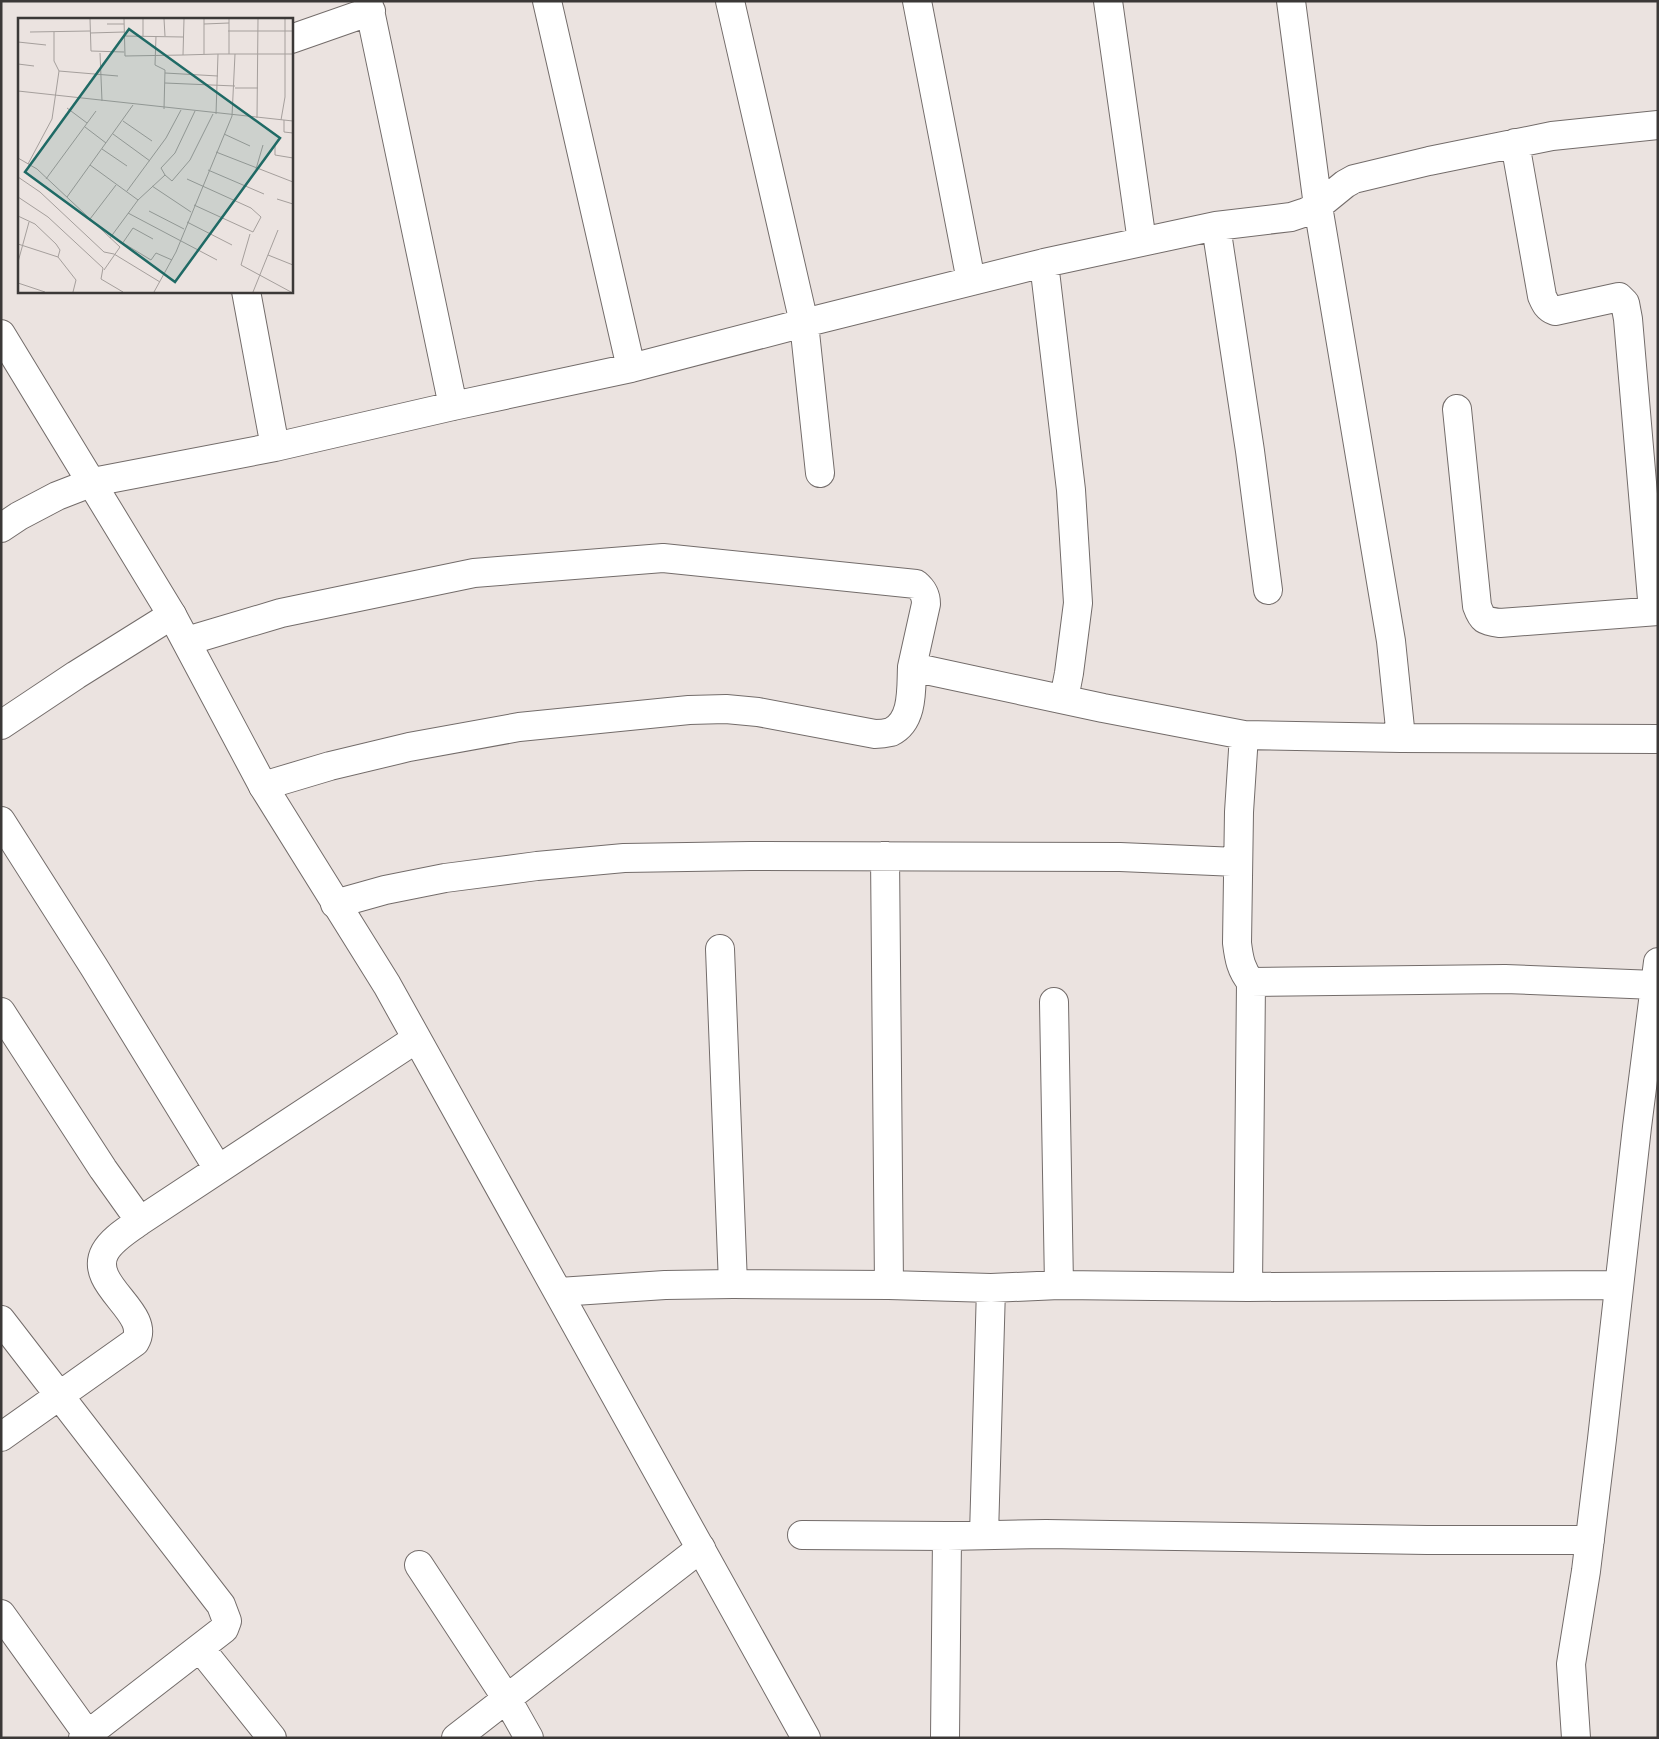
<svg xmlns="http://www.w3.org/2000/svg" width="1659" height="1739" font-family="'Varela Round',sans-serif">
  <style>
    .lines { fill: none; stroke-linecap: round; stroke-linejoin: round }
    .minor-casing { stroke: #736c6a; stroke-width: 30 }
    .tertiary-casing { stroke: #736c6a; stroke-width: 30 }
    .minor { stroke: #fff; stroke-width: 28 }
    .tertiary { stroke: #fff; stroke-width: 28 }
    .inset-road { fill: none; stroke: #a59f9c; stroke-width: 1 }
    .view { fill: #1f6a65; fill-opacity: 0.15; stroke: #1f6a65; stroke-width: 2.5 }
    .inset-edge { fill: none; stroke: #3b3837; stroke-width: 2.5 }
  </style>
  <rect width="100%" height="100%" fill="#ebe3e0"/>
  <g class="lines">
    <g class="minor-casing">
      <path id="minor" d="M 368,1 L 453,406
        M 547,1 L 631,368
        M 730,1 L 804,323 L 820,473
        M 917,1 L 971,281
        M 1108,1 L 1142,242
        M 1291,1 L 1318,206 L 1391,641 L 1401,738
        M 291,39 L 371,11
        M 1515,143 L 1542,296 C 1545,303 1547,308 1555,311 L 1619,297 L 1625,303 L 1628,319 L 1653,611
        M 1216,226 L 1250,451 L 1268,590
        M 1044,263 L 1071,490 L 1078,603 L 1069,673 L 1064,699
        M 246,291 L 275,447
        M 1457,409 L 1477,606 C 1482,620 1484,621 1500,623 L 1658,611
        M 1,528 L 19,516 L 57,496 L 93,482 L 275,447 L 453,406 L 631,368 L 804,323 L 1044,263 L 1216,226 L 1291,217 L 1306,212 L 1318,206 L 1345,184 L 1354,179 L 1429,161 L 1552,136 L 1658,125
        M 187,641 L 281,613 L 474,573 L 663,558 L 916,584 C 923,590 926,595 926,604 L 912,667 L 1103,708 L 1244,735 L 1401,738 L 1658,739
        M 1,725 L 76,675 L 172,615
        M 1244,735 L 1239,812 L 1237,943 C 1239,959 1241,970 1251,982 L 1248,1287 L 1619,1285
        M 263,786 L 330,766 L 409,747 L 519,727 L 689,710 L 726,709 L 758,712 L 875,734 C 880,734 887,733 891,732 C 914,721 911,688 912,667
        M 1,821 L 94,967 L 218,1169
        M 885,856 L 889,1285
        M 335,904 L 385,890 L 445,878 L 537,866 L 624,858 L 750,856 L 1120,857 L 1237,862
        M 720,949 L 733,1284
        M 1251,982 L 1505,979 L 1655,985
        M 1054,1002 L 1059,1285
        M 1,1012 L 103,1169 L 140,1221
        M 559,1292 L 665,1285 L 733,1284 L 889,1285 L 991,1288 L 1059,1285 L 1248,1287
        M 1,1320 L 221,1605 L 227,1621 L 224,1629 L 83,1738
        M 1,1437 L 135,1342 C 153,1313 87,1285 105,1252 C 112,1239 128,1230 140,1221 L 416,1039
        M 802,1535 L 947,1536 L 1046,1534 L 1427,1540 L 1590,1540
        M 984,1535 L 991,1288
        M 419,1565 L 507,1699 L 529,1738
        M 1,1614 L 88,1735
        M 200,1648 L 272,1738
        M 456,1738 L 701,1548
        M 945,1738 L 947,1536
        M 1576,1738 L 1571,1664 L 1586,1571 L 1602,1439 L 1637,1127 L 1658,962"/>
    </g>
    <g class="tertiary-casing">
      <path id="tertiary" d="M 1,334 L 172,615 L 263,786 L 387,985 L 806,1738"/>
    </g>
    <use href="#minor" class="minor"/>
    <use href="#tertiary" class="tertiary"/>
  </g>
  <g transform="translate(18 18)">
    <rect width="275" height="275" fill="#ebe3e0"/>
    <path class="inset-road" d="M 72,1 L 73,33 L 106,34M 106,1 L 107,38 L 165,37M 125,1 L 125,18M 146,1 L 147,18M 166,1 L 165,37 L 200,36 L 198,96M 186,1 L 186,36M 267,1 L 267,13 L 275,13M 89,6 L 106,6M 186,6 L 211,5M 210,13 L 267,13 L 267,79 L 263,102M 12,14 L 72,13M 36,14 L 36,43 L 41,53M 72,15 L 106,14M 106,18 L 165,19M 138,18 L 137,47 L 147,52 L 146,91M 0,24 L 28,27M 82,35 L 84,83M 200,36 L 275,36M 211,36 L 211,1M 0,46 L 16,48M 147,55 L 200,58M 147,65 L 217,68M 217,70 L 240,70M 0,73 L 275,103M 49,90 L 69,105M 239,100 L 240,1M 266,102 L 266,114 L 275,115M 105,103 L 134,123M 67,109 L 88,125M 95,116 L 132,143M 206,116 L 232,128M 257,128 L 257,137 L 275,140M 84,131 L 109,148M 198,134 L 275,164M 0,140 L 19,151 L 102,229 L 86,252M 10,146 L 34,101 L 41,53 L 100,58M 72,147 L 115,87M 238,151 L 245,127M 190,152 L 246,176M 147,157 L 143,150 L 157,135 L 177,93M 0,159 L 22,174 L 86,234 L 96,236 L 142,264M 28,161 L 78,93M 169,161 L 233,190 L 243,199 L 235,214 L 176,187M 134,168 L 173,194M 109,173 L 148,120 L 163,92M 0,179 L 30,199 L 85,250 L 83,261 L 105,274M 49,179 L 72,147 L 120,182M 259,181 L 275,186M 131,193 L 166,211M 110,195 L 199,242M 0,198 L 17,206 L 38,226 L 42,232 L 40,239M 72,201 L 98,167M 169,204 L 214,227M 232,216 L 223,247 L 273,274M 92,220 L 120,182 L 147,157 L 154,163 L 172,142 L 195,96M 105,225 L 133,242 L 138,235 L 154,242M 0,226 L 40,239 L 58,262 L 55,274M 104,226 L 115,210 L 135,221M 250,237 L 275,247M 0,244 L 11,204M 0,265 L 27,274M 136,274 L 158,234 L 214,98 L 217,36M 235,274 L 260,212"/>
    <path class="view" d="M 111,11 L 262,120 L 157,264 L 7,154 Z"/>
    <rect width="275" height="275" class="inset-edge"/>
  </g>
  <rect width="1659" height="1739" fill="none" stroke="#3b3837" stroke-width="5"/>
</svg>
